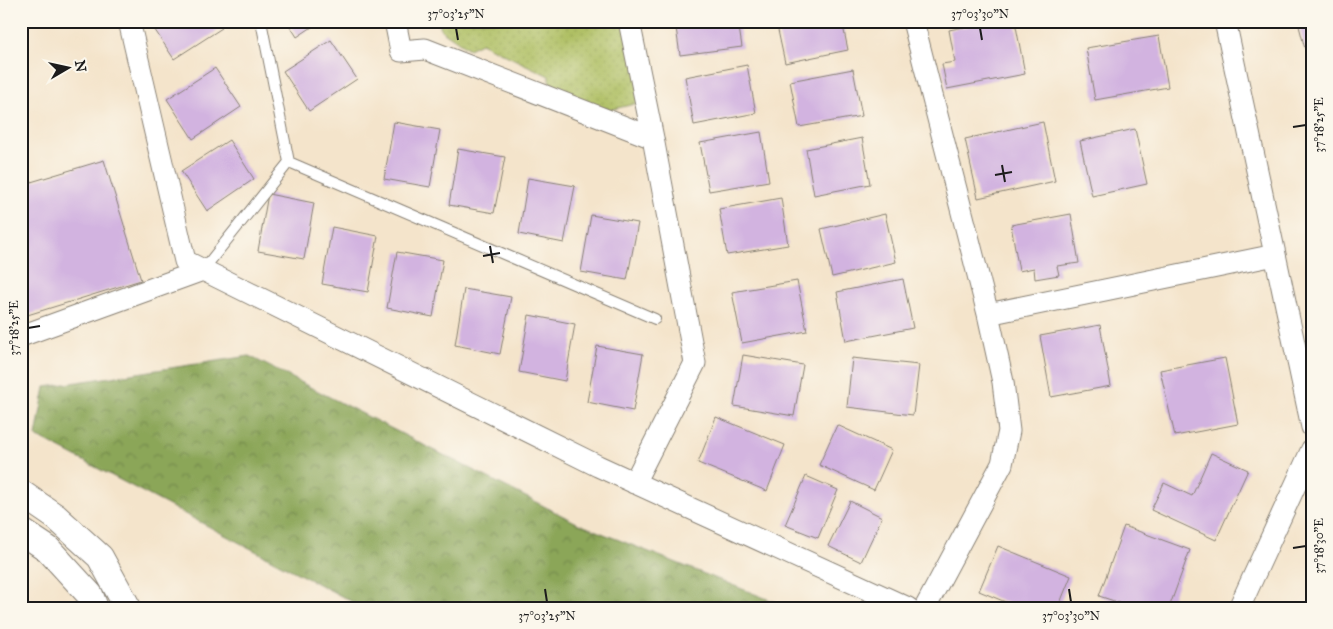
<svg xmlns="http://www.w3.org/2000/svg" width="1333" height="629" font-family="'IM FELL Great Primer',serif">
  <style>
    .forest { fill: url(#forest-crowns); stroke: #54613a }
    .park { fill: url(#park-dots); stroke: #666e40 }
    .building { fill: #d2b3e0 }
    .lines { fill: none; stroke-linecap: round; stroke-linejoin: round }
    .service-casing { stroke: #888074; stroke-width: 12 }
    .minor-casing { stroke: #888074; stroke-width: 23 }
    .tertiary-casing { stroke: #888074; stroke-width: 28 }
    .service { stroke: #fff; stroke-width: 10 }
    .minor { stroke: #fff; stroke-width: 21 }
    .tertiary { stroke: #fff; stroke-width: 26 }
    .ticks { fill: none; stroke: #1c1c1c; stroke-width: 2 }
    .neatline { fill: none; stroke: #1c1c1c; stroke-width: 2 }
    .ticks-label { font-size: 12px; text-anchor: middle; fill: #1c1c1c }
  </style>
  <defs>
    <pattern id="forest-crowns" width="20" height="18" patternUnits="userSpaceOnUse" patternTransform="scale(1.25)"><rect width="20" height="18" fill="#8ba659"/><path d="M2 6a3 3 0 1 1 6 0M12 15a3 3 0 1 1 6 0" fill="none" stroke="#718649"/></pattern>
    <pattern id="park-dots" width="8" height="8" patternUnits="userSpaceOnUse" patternTransform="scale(1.25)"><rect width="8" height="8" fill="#afbf63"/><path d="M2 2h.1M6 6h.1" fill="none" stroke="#96a455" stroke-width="1.8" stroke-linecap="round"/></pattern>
  </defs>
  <rect width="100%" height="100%" fill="#fbf7ec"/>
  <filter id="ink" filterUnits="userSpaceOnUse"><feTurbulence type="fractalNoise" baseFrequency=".02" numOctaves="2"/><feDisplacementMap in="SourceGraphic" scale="10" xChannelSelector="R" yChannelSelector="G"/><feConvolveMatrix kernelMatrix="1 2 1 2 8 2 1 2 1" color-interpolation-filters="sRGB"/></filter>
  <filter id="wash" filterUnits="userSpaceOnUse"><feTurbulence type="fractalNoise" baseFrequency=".0096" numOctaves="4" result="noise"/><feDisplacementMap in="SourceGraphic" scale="20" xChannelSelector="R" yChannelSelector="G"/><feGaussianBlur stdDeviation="1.12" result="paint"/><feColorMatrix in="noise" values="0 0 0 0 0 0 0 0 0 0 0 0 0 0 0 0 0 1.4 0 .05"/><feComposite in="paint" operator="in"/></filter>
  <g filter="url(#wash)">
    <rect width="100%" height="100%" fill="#f4e4cb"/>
    <path class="forest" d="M 249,356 L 579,524 L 790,608 L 364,608 L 36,436 L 45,387 Z"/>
    <path class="park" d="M 439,21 L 640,21 L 643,102 L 609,110 L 550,90 L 549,76 L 481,43 L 469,49 L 441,30 Z"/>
    <g id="blocks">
      <path class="building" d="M 149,21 L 217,21 L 222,28 L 174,59 Z
        M 287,21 L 321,21 L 297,37 Z
        M 675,21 L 738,21 L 742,47 L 680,55 Z
        M 776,21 L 842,21 L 848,50 L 785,63 Z
        M 994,21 L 1015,21 L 1025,74 L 947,89 L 942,64 L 955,62 L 949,30 Z
        M 1302,21 L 1312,21 L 1312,47 L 1305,49 L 1299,26 L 1303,25 Z
        M 1159,36 L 1168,87 L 1095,100 L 1086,48 Z
        M 331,40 L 357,79 L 309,111 L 283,71 Z
        M 747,65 L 756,113 L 694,125 L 685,77 Z
        M 215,68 L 241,107 L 193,139 L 167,99 Z
        M 853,69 L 862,116 L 799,127 L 790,81 Z
        M 394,122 L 440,130 L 430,187 L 384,179 Z
        M 1043,122 L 1055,181 L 978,198 L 965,139 Z
        M 1135,129 L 1147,184 L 1092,196 L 1080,141 Z
        M 761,132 L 769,181 L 709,191 L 700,143 Z
        M 862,138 L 870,184 L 814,195 L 806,149 Z
        M 229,140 L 254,179 L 207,211 L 181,171 Z
        M 458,149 L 505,157 L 494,213 L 449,205 Z
        M 104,160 L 141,280 L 21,317 L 21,185 Z
        M 528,178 L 575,186 L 564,243 L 519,234 Z
        M 268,194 L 314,203 L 304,259 L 258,251 Z
        M 781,198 L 788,245 L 727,255 L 719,209 Z
        M 885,214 L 896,262 L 832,277 L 821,229 Z
        M 1071,214 L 1079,263 L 1057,266 L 1059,275 L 1035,279 L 1034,268 L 1019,271 L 1011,225 Z
        M 591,215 L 638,223 L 627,280 L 581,272 Z
        M 332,227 L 378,236 L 368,292 L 322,284 Z
        M 397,252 L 443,260 L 433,317 L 387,308 Z
        M 903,279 L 913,328 L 846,341 L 837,292 Z
        M 797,281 L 807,331 L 742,343 L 732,292 Z
        M 464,289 L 511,297 L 500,354 L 455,345 Z
        M 529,315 L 575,324 L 565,381 L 519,372 Z
        M 1100,325 L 1111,386 L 1051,397 L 1040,336 Z
        M 597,346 L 643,354 L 633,411 L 587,402 Z
        M 743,355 L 803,365 L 794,416 L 734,406 Z
        M 852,358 L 919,365 L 913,415 L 847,407 Z
        M 1225,358 L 1238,424 L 1175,436 L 1160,370 Z
        M 716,417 L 785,445 L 767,491 L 698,463 Z
        M 837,425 L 892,450 L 874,490 L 819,465 Z
        M 1211,453 L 1248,470 L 1216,540 L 1151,510 L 1164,483 L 1192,496 Z
        M 806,476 L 838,490 L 818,538 L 785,525 Z
        M 850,501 L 882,517 L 861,562 L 828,546 Z
        M 1124,526 L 1190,550 L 1169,608 L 1118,608 L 1120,603 L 1099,596 Z
        M 998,546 L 1071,576 L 1058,608 L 1020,608 L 979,591 Z"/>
    </g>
  </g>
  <g filter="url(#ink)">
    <use href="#blocks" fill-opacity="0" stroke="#888074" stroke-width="1"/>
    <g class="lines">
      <g class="service-casing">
        <path id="service" d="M 289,162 L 655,319
          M 203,270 L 289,162 L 261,21"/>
      </g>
      <g class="minor-casing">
        <path id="minor" d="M 129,21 L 185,261 L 598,466 L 908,608
          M 395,21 L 401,51 L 425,49 L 653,138 L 695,363 L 634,483
          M 629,21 L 653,138
          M 913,21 L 988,314 L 1003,382 L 1009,431 L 1002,464 L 925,608
          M 1225,21 L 1312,427
          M 988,314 L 1275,255
          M 21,336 L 203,270
          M 1239,608 L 1312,449"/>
      </g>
      <g class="tertiary-casing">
        <path id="tertiary" d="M 21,493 L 56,517 L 100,557 L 128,608
          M 21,531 L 48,549 L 90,595 L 95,608"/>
      </g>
      <use href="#service" class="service"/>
      <use href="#minor" class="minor"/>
      <use href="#tertiary" class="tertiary"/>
    </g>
  </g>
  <path class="ticks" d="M 456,28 L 458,40M 980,28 L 982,40M 1293,127 L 1306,125M 1002,165 L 1005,182M 995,175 L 1012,172M 490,246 L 493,263M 483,256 L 500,253M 28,328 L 40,326M 1293,548 L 1306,546M 545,589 L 547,602M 1069,589 L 1071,602"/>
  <rect width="1333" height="629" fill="none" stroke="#fbf7ec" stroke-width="55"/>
  <g transform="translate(68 68) rotate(81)" stroke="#fbf7ec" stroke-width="4" paint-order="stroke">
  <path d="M0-4L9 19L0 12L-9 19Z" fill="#1c1c1c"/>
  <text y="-8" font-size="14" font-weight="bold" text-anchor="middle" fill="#1c1c1c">N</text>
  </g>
  <rect x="28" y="28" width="1278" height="574" class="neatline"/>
  <g class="ticks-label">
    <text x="456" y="18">37°03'25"N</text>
    <text x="980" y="18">37°03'30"N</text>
    <text transform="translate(1319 125) rotate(-90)" y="4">37°18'25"E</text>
    <text transform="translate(14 328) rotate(-90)" y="4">37°18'25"E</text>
    <text transform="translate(1319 546) rotate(-90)" y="4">37°18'30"E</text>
    <text x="547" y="620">37°03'25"N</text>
    <text x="1071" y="620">37°03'30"N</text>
  </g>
</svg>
